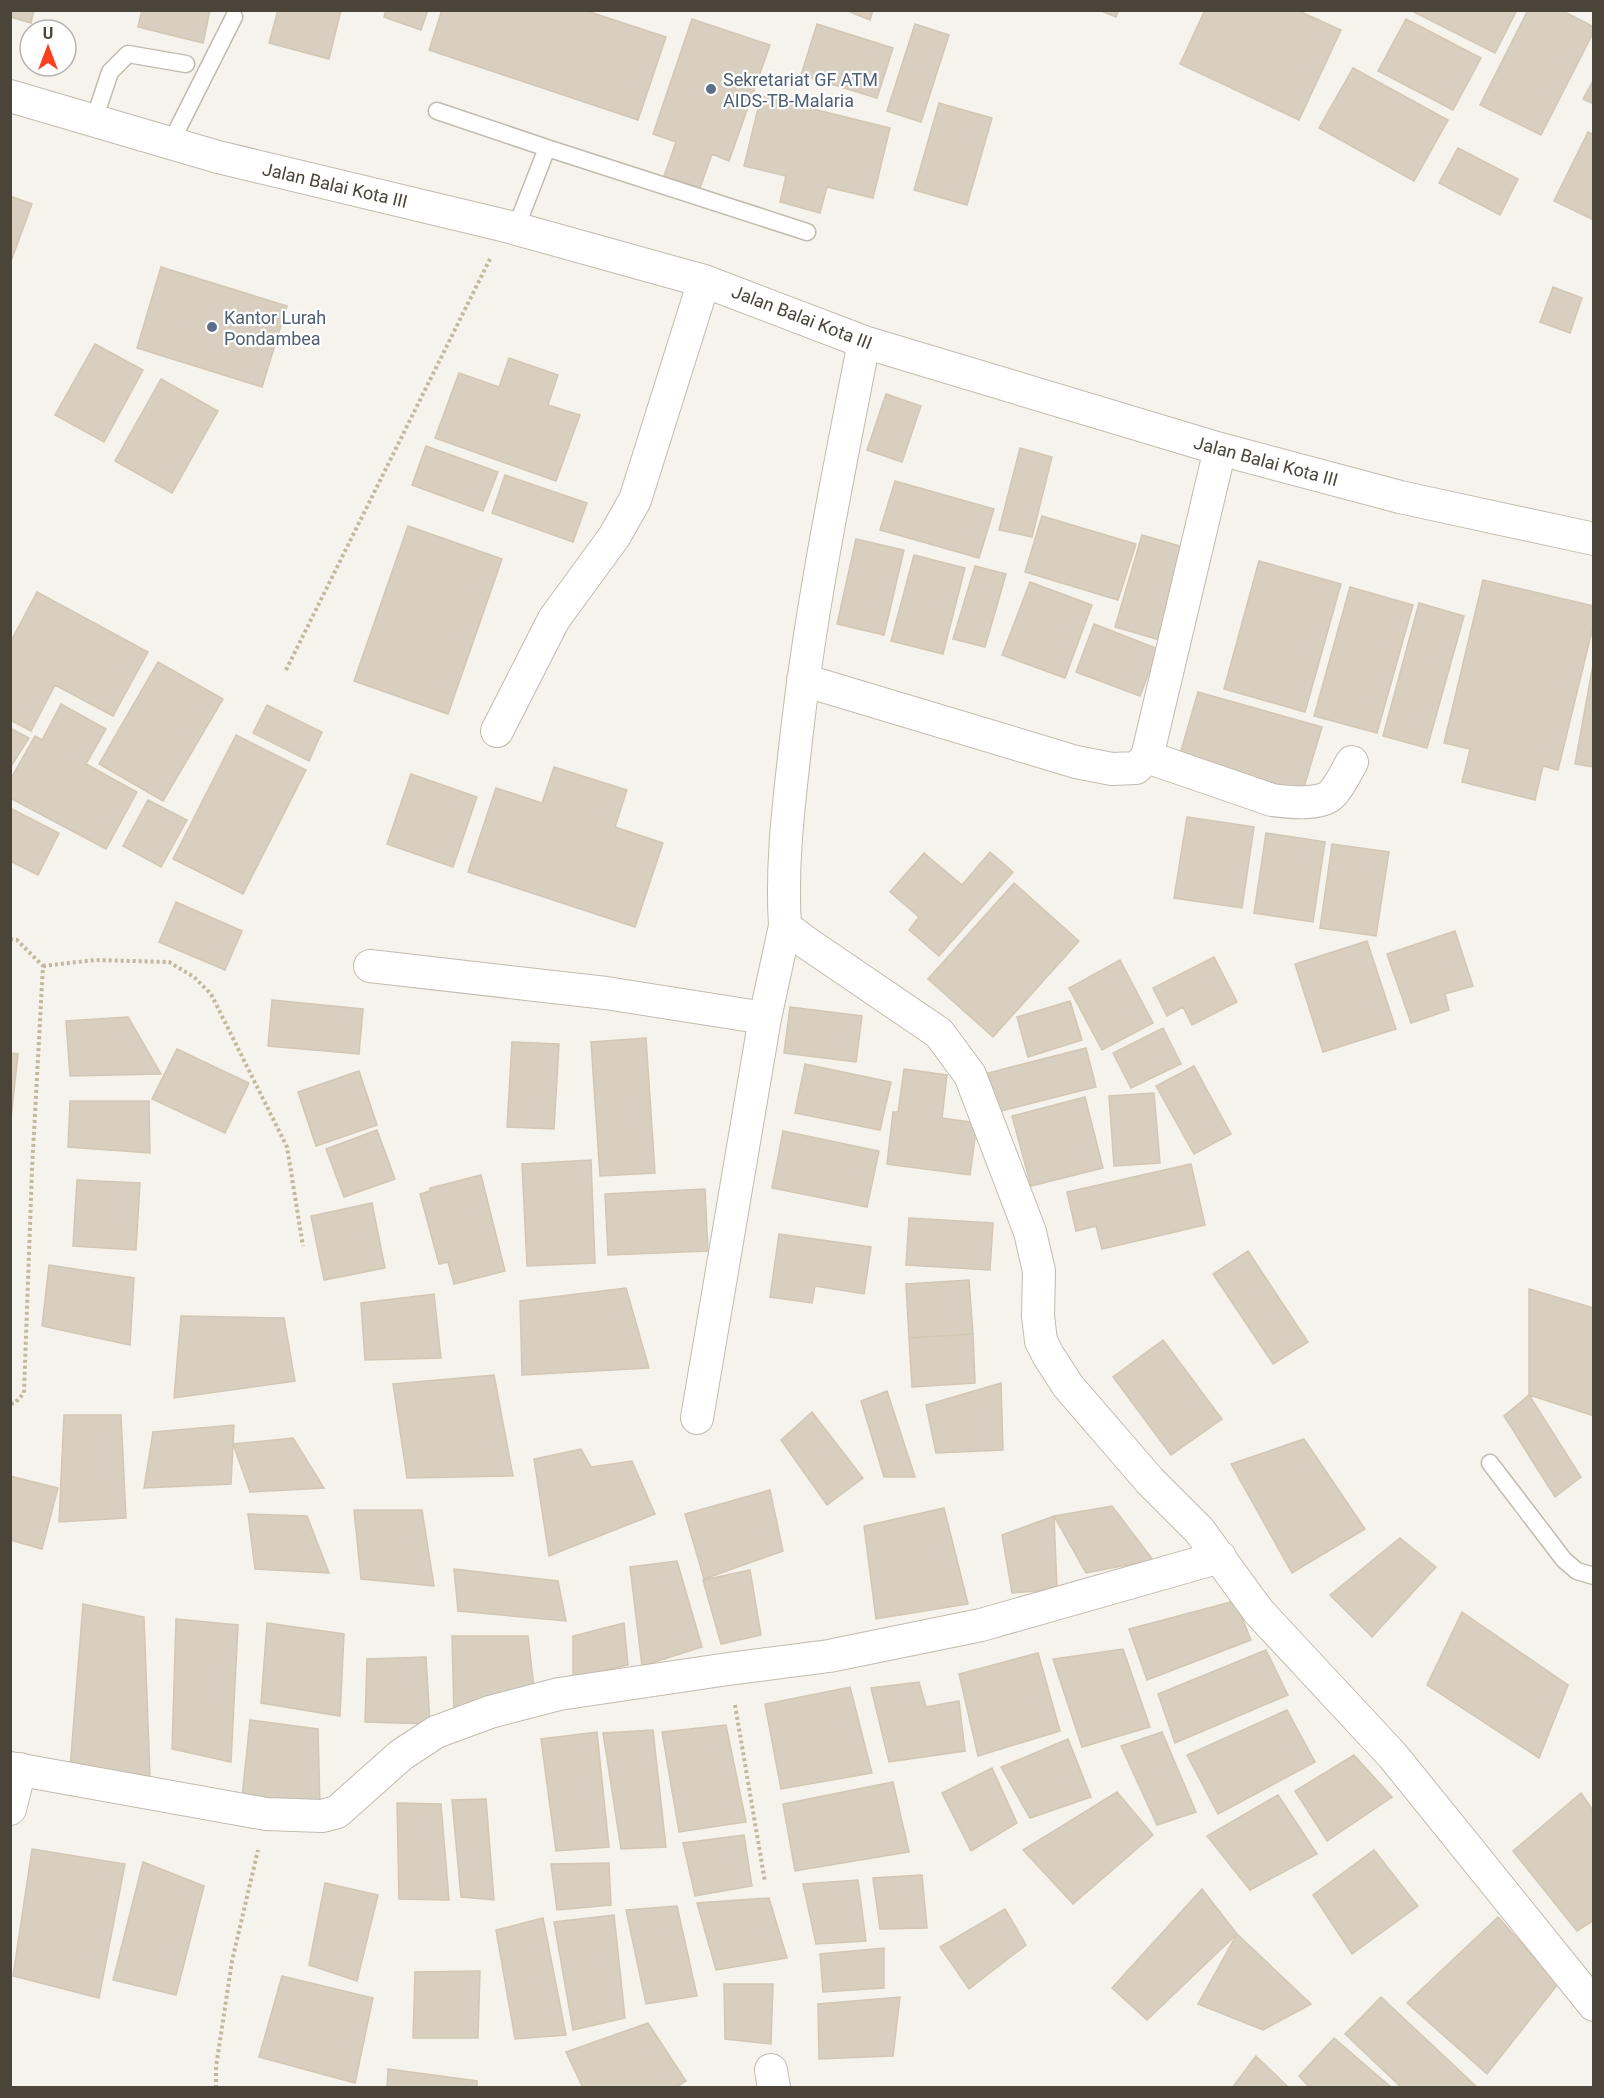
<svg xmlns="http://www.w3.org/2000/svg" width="1604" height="2098" font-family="Roboto,sans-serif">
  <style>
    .building { fill: #d8cfc1; stroke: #d3c7b4; stroke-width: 1.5 }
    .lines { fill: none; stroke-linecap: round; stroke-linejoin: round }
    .service-casing { stroke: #c2bbae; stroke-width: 19 }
    .minor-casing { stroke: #c2bbae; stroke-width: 34 }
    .path { stroke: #c4b79f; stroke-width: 4; stroke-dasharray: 3 3; stroke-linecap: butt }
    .service { stroke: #fff; stroke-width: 16 }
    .minor { stroke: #fff; stroke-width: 32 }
    .service-dot { fill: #5c6f8a; stroke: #fff; stroke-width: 2 }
    .labels { text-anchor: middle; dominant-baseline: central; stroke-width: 4.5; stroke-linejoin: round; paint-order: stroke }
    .service-label { font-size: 18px; fill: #4e5e75; stroke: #fff; text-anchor: start }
    .street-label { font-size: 18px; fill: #4b4439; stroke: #fff }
  </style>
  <rect width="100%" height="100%" fill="#f6f3ec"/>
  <path class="building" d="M 10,10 L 34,10 L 31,23 L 10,17 Z
    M 142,10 L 210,10 L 203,43 L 138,27 Z
    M 278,10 L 341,10 L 329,59 L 269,43 Z
    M 386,10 L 428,10 L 421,30 L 384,17 Z
    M 442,10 L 584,10 L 666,37 L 638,120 L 429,50 Z
    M 845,10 L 873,10 L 870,20 Z
    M 1099,10 L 1119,10 L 1116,17 Z
    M 1205,10 L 1297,10 L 1341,30 L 1299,120 L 1180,64 Z
    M 1414,10 L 1517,10 L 1495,53 L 1414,12 Z
    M 1528,10 L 1561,10 L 1594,27 L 1594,31 L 1541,135 L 1480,105 Z
    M 692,19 L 770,45 L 729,161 L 712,154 L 700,188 L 664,176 L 676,142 L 653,134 Z
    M 1406,19 L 1481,58 L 1453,110 L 1378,71 Z
    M 817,24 L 893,48 L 877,98 L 801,75 Z
    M 915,24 L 949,35 L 921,122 L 887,111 Z
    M 1353,68 L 1448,120 L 1414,181 L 1319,128 Z
    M 1594,79 L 1594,104 L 1583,99 Z
    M 761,96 L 890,128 L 873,198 L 827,187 L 820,213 L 780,202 L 786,176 L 744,166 Z
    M 939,103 L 992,118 L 967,205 L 914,190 Z
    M 1588,132 L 1594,135 L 1594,220 L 1554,201 Z
    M 1458,148 L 1518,179 L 1500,215 L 1439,183 Z
    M 10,196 L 32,204 L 10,264 Z
    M 161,267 L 287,306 L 262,387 L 137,348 Z
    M 1553,287 L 1582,298 L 1570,333 L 1540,322 Z
    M 95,344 L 143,370 L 104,442 L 55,415 Z
    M 509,358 L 558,375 L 548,405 L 580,415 L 556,481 L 435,438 L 459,373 L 499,387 Z
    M 161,379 L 218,411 L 172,493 L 115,461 Z
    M 886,394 L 921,406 L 902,462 L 867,450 Z
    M 426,446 L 498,472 L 483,511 L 412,485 Z
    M 1020,448 L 1052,457 L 1032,537 L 999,530 Z
    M 505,475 L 587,503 L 573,542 L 492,513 Z
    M 895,481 L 994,509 L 979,558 L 880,530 Z
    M 1042,516 L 1136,544 L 1118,600 L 1025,572 Z
    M 408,526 L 502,559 L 448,714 L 354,681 Z
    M 1142,535 L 1187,548 L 1160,640 L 1115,627 Z
    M 856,539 L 904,550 L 884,635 L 837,624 Z
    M 914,555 L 965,568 L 943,654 L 891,641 Z
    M 1259,561 L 1341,584 L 1305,712 L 1224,689 Z
    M 975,566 L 1006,574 L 985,647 L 953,639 Z
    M 1483,580 L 1594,606 L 1594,623 L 1558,770 L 1543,766 L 1535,800 L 1462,782 L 1470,749 L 1444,743 Z
    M 1030,582 L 1092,605 L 1065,678 L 1002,655 Z
    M 1350,587 L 1413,605 L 1377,733 L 1314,716 Z
    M 37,592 L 148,652 L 113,716 L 55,685 L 31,731 L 10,720 L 10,643 Z
    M 1419,603 L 1464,616 L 1427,748 L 1383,736 Z
    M 1094,624 L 1158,649 L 1140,696 L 1076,672 Z
    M 1594,659 L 1594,767 L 1575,764 Z
    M 158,662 L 223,699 L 163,801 L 99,764 Z
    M 1198,692 L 1322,727 L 1301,797 L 1178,761 Z
    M 61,704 L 106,729 L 86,764 L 137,792 L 106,849 L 10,798 L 10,780 L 35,736 L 42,740 Z
    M 267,705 L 322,732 L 309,761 L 253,733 Z
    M 10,728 L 29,738 L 10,768 Z
    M 236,735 L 306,770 L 243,894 L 173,859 Z
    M 554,767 L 627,790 L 615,827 L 663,843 L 635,927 L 468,872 L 496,788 L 542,803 Z
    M 411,774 L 477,797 L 453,867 L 387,844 Z
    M 148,800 L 187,820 L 161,867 L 123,846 Z
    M 10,808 L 59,833 L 38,875 L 10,861 Z
    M 1187,817 L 1254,827 L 1242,908 L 1174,898 Z
    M 1266,833 L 1325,842 L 1313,922 L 1254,913 Z
    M 1332,844 L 1389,852 L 1376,936 L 1320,928 Z
    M 990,852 L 1013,872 L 939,956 L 909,930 L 919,917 L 890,892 L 924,853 L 962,885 Z
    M 1014,883 L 1079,941 L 993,1037 L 928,979 Z
    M 176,902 L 242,931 L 225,970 L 159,942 Z
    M 1455,931 L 1473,986 L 1445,994 L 1449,1010 L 1411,1023 L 1387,954 Z
    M 1367,941 L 1396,1029 L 1323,1052 L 1295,964 Z
    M 1214,957 L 1237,1002 L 1192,1025 L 1183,1007 L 1167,1016 L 1153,988 Z
    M 1120,960 L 1153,1023 L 1102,1050 L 1069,988 Z
    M 272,1000 L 363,1009 L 359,1054 L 268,1046 Z
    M 1070,1001 L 1082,1040 L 1028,1057 L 1017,1017 Z
    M 790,1007 L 862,1016 L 856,1062 L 784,1053 Z
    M 128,1017 L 161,1074 L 70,1076 L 66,1021 Z
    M 1163,1028 L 1181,1064 L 1131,1088 L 1113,1053 Z
    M 646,1038 L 655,1173 L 600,1176 L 591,1042 Z
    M 512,1042 L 559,1044 L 554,1129 L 507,1127 Z
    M 1086,1048 L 1096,1087 L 997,1112 L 988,1073 Z
    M 177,1049 L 249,1083 L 225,1133 L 152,1099 Z
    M 10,1053 L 18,1054 L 10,1128 Z
    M 805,1064 L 891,1082 L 880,1130 L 795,1113 Z
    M 1194,1066 L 1231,1134 L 1194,1154 L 1156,1086 Z
    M 904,1069 L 947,1075 L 942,1118 L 977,1123 L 970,1175 L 887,1164 L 893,1112 L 898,1112 Z
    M 359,1071 L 377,1125 L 316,1146 L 298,1092 Z
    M 1154,1093 L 1160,1163 L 1114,1166 L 1109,1096 Z
    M 1085,1097 L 1103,1168 L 1031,1186 L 1012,1116 Z
    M 70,1101 L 149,1101 L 150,1153 L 68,1147 Z
    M 377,1130 L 395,1179 L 344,1197 L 326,1149 Z
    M 783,1131 L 879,1151 L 867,1207 L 772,1188 Z
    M 591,1160 L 595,1263 L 527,1266 L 522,1164 Z
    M 1191,1164 L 1205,1225 L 1102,1249 L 1096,1226 L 1076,1231 L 1067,1192 Z
    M 481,1175 L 505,1271 L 454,1284 L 448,1262 L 439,1264 L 420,1194 L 430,1191 L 430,1188 Z
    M 77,1180 L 140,1183 L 136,1250 L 73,1246 Z
    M 705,1189 L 708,1251 L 608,1255 L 605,1194 Z
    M 372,1203 L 385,1268 L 324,1280 L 311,1216 Z
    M 909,1218 L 993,1223 L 990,1270 L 906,1265 Z
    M 779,1234 L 871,1247 L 864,1294 L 815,1286 L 812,1303 L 770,1297 Z
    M 1248,1251 L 1308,1342 L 1273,1364 L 1213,1274 Z
    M 49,1265 L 134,1278 L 130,1345 L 42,1326 Z
    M 969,1280 L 973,1334 L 909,1338 L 906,1284 Z
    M 626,1288 L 649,1368 L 522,1375 L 520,1301 Z
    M 1529,1289 L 1594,1308 L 1594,1416 L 1529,1395 Z
    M 434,1294 L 441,1358 L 365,1360 L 361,1303 Z
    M 181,1316 L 284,1318 L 295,1381 L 174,1398 Z
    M 973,1334 L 975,1383 L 912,1387 L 909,1338 Z
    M 1163,1340 L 1222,1419 L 1171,1455 L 1113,1377 Z
    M 494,1375 L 513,1476 L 407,1478 L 393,1384 Z
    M 1001,1383 L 1003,1450 L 936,1453 L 926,1405 Z
    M 887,1391 L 915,1477 L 884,1477 L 861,1401 Z
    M 1529,1395 L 1581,1477 L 1555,1497 L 1504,1416 Z
    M 812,1412 L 863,1478 L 827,1505 L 781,1440 Z
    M 64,1415 L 121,1415 L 126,1518 L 59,1522 Z
    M 234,1425 L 231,1484 L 144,1488 L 153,1432 Z
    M 293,1438 L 324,1488 L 250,1492 L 233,1444 Z
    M 1304,1439 L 1365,1529 L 1292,1573 L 1231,1464 Z
    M 581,1449 L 591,1467 L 632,1461 L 655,1514 L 549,1556 L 534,1459 Z
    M 10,1476 L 58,1488 L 42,1549 L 10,1540 Z
    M 770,1490 L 783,1551 L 704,1579 L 685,1514 Z
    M 1112,1506 L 1153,1560 L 1086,1573 L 1054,1516 Z
    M 944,1508 L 968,1604 L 876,1619 L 864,1526 Z
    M 354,1510 L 422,1510 L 434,1586 L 361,1579 Z
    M 248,1514 L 307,1516 L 329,1573 L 255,1569 Z
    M 1054,1516 L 1057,1589 L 1012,1593 L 1002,1535 Z
    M 1400,1538 L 1436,1567 L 1372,1637 L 1330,1595 Z
    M 677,1561 L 702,1647 L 642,1666 L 630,1567 Z
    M 454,1569 L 558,1581 L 566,1621 L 458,1611 Z
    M 750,1570 L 761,1635 L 721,1644 L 703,1580 Z
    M 1235,1601 L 1251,1640 L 1147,1680 L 1129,1629 Z
    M 83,1604 L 144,1617 L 150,1777 L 70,1769 Z
    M 1462,1612 L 1568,1685 L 1539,1758 L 1427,1685 Z
    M 176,1619 L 238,1625 L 231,1762 L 172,1749 Z
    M 267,1623 L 344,1634 L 340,1716 L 261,1703 Z
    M 624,1623 L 628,1665 L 573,1678 L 573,1636 Z
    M 452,1636 L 528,1636 L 534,1688 L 454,1714 Z
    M 1123,1649 L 1150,1727 L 1082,1747 L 1053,1659 Z
    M 1266,1650 L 1288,1695 L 1175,1743 L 1158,1694 Z
    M 1038,1653 L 1060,1731 L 978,1756 L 959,1674 Z
    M 426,1657 L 430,1724 L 365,1722 L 367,1659 Z
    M 919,1682 L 926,1707 L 959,1701 L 965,1751 L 889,1762 L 871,1688 Z
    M 850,1687 L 872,1773 L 781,1789 L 765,1704 Z
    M 1287,1710 L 1315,1762 L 1218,1814 L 1187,1755 Z
    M 250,1720 L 318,1729 L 320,1808 L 242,1798 Z
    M 726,1725 L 746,1822 L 679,1832 L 662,1732 Z
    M 653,1730 L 666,1847 L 621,1849 L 603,1733 Z
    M 597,1732 L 609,1847 L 556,1851 L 541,1739 Z
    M 1162,1732 L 1196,1812 L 1157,1825 L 1121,1746 Z
    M 1068,1739 L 1091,1797 L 1030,1818 L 1001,1767 Z
    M 1354,1755 L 1392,1797 L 1327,1841 L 1295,1791 Z
    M 992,1768 L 1017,1823 L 971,1851 L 942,1793 Z
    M 893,1782 L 909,1852 L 795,1871 L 783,1804 Z
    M 1117,1792 L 1153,1835 L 1073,1904 L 1023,1850 Z
    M 1581,1793 L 1594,1812 L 1594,1920 L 1577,1931 L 1513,1851 Z
    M 1278,1795 L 1317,1854 L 1250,1890 L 1207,1836 Z
    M 486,1799 L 494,1900 L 461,1897 L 452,1800 Z
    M 397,1803 L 441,1804 L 449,1900 L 399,1899 Z
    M 744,1835 L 752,1886 L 695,1896 L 683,1843 Z
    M 32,1849 L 125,1864 L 99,1998 L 13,1976 Z
    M 1374,1850 L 1418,1906 L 1352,1954 L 1313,1895 Z
    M 143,1862 L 204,1886 L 176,1995 L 113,1980 Z
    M 609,1863 L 611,1905 L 557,1910 L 551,1864 Z
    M 922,1875 L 927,1928 L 880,1929 L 873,1878 Z
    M 858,1880 L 866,1941 L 816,1944 L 803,1884 Z
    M 325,1883 L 378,1895 L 357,1981 L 309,1965 Z
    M 1202,1889 L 1237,1934 L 1147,2020 L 1112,1988 Z
    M 769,1898 L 787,1958 L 716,1970 L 697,1903 Z
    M 677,1906 L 697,1996 L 646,2004 L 626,1910 Z
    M 1005,1909 L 1026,1945 L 969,1989 L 940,1947 Z
    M 614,1915 L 625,2018 L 573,2030 L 554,1922 Z
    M 1498,1917 L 1558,1984 L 1487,2074 L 1407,2003 Z
    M 543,1918 L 566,2035 L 515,2039 L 496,1930 Z
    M 1237,1934 L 1311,2004 L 1263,2030 L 1198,2004 Z
    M 884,1948 L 884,1988 L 823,1992 L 820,1954 Z
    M 480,1971 L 478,2038 L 413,2038 L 415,1972 Z
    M 282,1976 L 373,1998 L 355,2083 L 259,2057 Z
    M 724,1984 L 773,1984 L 771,2044 L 725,2039 Z
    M 900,1997 L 893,2056 L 819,2059 L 818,2004 Z
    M 1381,1997 L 1478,2088 L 1402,2088 L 1345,2034 Z
    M 648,2023 L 686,2081 L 674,2088 L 583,2088 L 566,2052 Z
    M 1334,2038 L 1392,2088 L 1310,2088 L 1299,2076 Z
    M 1256,2056 L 1289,2088 L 1232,2088 Z
    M 388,2069 L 477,2081 L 477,2088 L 387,2088 Z"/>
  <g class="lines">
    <g class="service-casing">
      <path id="service" d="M 437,111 L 547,148 L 516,228
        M 94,120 L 110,72 L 128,54 L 186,64
        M 170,144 L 234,17
        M 547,148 L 807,232
        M 1490,1463 L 1564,1560 L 1577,1571 L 1594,1576"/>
    </g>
    <g class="minor-casing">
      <path id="minor" d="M 10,96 L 218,157 L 506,226 L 704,281 L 864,342 L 1220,449 L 1400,497 L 1594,539
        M 864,342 C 838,475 811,606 796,740 C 789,803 781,863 785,926 L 801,939 L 939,1033 L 970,1075 L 1030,1232 L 1039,1271 L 1038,1316 L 1041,1341 L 1048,1355 L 1068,1386 L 1150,1481 L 1199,1530 L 1259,1612 L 1393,1756 L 1594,2005
        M 803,680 L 1076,762 L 1112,769 L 1136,768 L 1147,757 L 1220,449
        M 497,731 L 554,619 L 614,537 L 635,500 L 704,281
        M 1147,757 L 1272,800 C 1287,802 1321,806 1332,794 C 1340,786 1346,772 1352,762
        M 370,966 L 606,993 L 765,1018
        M 697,1418 L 765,1018 L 785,926
        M 10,1768 L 266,1814 L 322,1816 L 337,1812 L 401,1755 L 436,1732 L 490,1712 L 559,1694 L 728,1669 L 829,1656 L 981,1625 L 1220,1557
        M 10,1809 L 20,1769
        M 771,2070 L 774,2088"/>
    </g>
    <path class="path" d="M 286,670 L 490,259
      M 10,939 L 17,940 L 43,966 L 32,1169 L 24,1393 L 15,1403 L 10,1404
      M 43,966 L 95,960 L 169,962 L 194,977 L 211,994 L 287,1147 L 303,1246
      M 735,1705 L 765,1882
      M 216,2088 L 216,2067 L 232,1961 L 258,1850"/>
    <use href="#service" class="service"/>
    <use href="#minor" class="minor"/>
  </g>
  <g class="service-dot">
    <circle cx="711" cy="89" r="6"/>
    <circle cx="212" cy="327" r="6"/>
  </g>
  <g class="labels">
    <g class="service-label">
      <text x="723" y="79">Sekretariat GF ATM<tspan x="723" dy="21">AIDS-TB-Malaria</tspan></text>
      <text x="224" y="317">Kantor Lurah<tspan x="224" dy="21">Pondambea</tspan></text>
    </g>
    <g class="street-label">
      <text transform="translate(335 185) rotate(13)">Jalan Balai Kota III</text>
      <text transform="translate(802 317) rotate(21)">Jalan Balai Kota III</text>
      <text transform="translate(1266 461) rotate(15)">Jalan Balai Kota III</text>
    </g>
  </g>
  <rect width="1604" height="2098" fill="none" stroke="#4b4439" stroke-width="24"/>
  <g transform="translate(48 48)"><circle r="28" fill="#ffffff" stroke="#b7b4b0" stroke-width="1.5"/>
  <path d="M0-4.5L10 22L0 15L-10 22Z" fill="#fc3f1d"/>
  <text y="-9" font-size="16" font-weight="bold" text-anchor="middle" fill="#4b4439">U</text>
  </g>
</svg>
